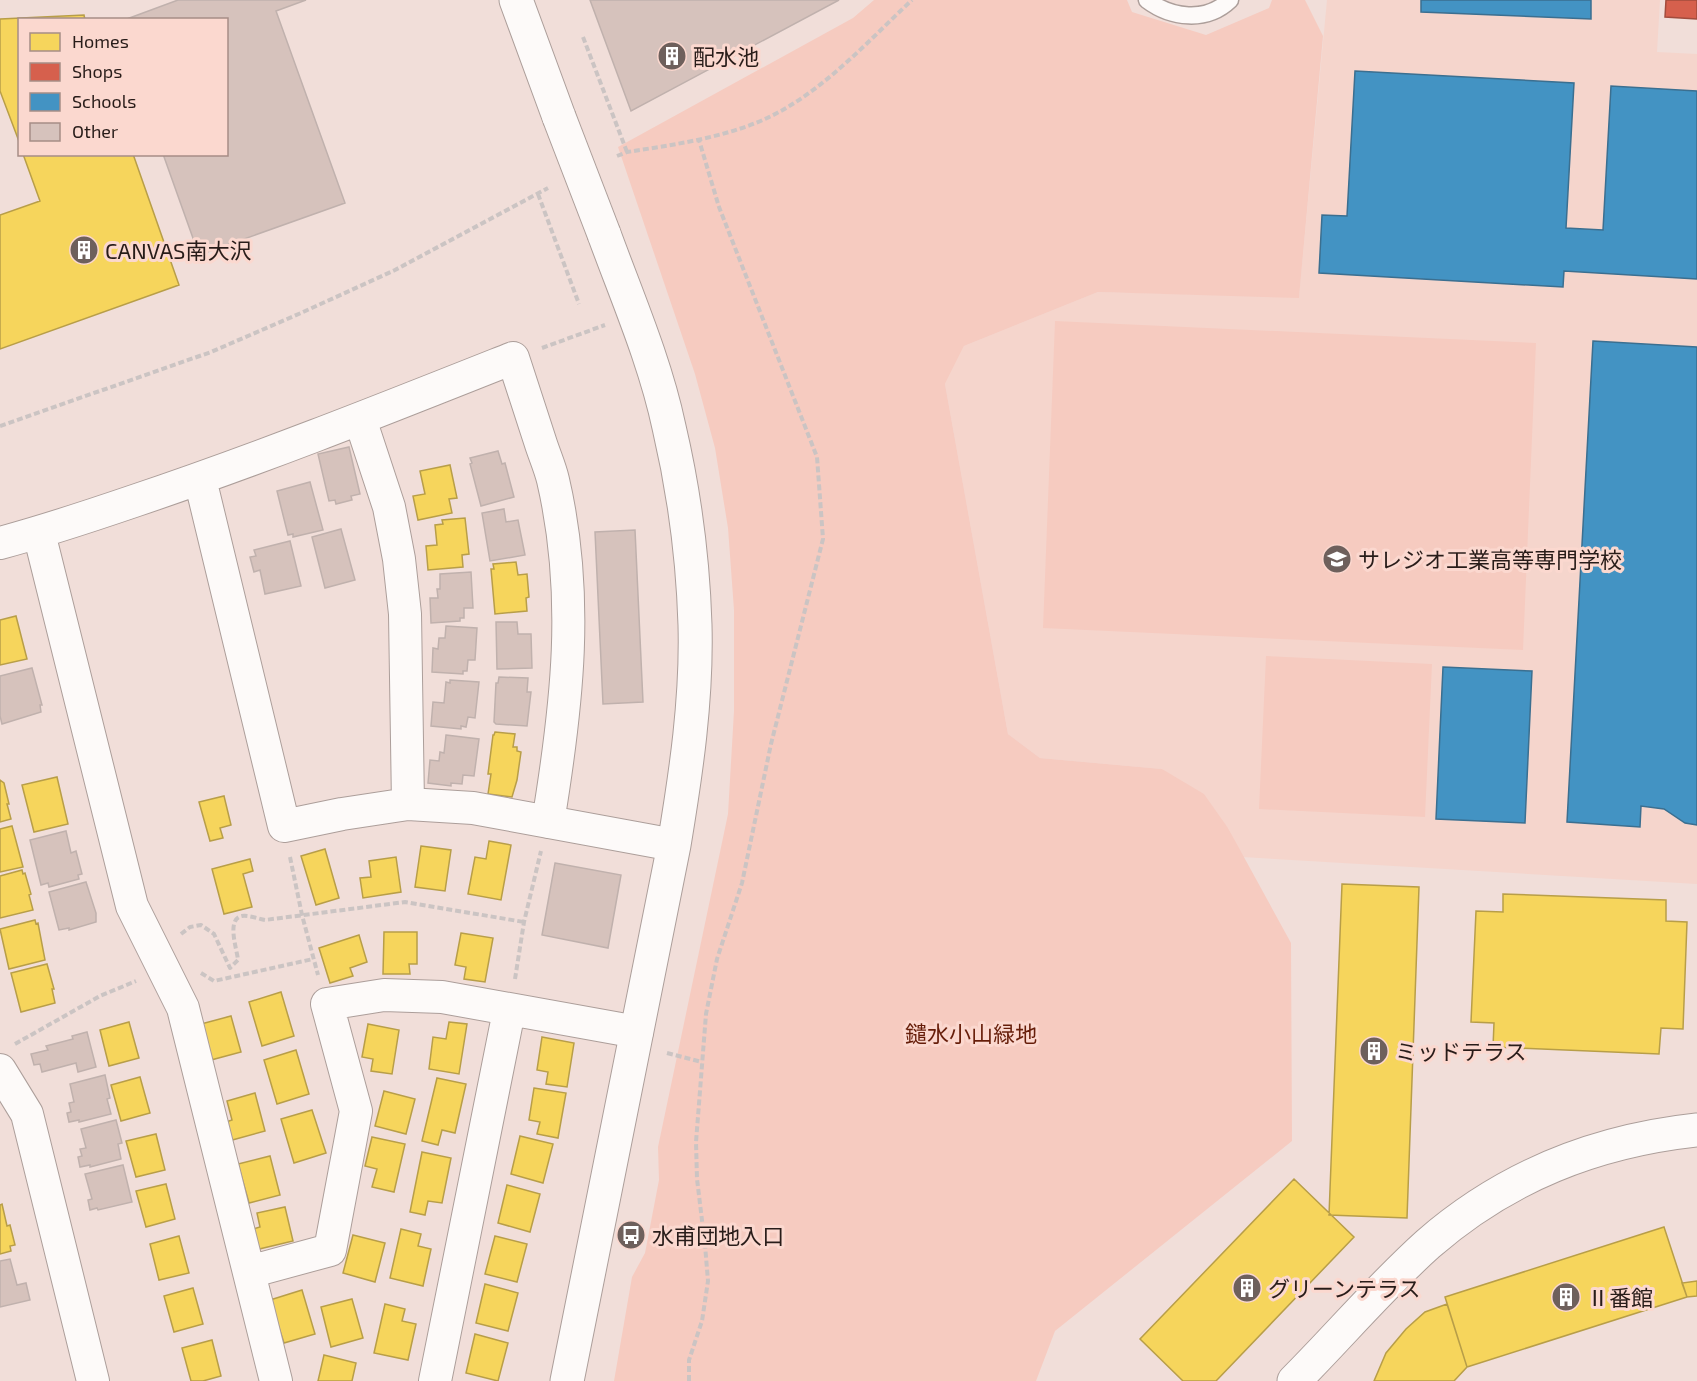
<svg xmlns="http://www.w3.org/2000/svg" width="1697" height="1381" font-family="'Exo 2','Noto Sans JP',sans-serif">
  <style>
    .built { fill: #f5d5cc }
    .green { fill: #f6cbc0 }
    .homes { fill: #f6d55c; stroke: #b89e48; stroke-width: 1.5 }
    .shops { fill: #d6604d; stroke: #a24c3d; stroke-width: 1.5 }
    .schools { fill: #4393c3; stroke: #3b6f90; stroke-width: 1.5 }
    .building { fill: #d6c2bc; stroke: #c0b1ad; stroke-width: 1.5 }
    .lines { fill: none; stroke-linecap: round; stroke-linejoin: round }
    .service-casing { stroke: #ac9e9a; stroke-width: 19 }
    .minor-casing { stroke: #ac9e9a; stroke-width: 34 }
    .tertiary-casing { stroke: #ac9e9a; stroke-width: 35 }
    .path { stroke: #cbc4c3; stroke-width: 4; stroke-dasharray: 6 3; stroke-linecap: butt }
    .service { stroke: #fdfaf9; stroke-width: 16 }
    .minor { stroke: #fdfaf9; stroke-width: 32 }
    .tertiary { stroke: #fdfaf9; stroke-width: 33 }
    .tertiary-bridge-casing { stroke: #ac9e9a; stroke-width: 35; stroke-linecap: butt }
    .tertiary-bridge { stroke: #fdfaf9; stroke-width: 33 }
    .labels { text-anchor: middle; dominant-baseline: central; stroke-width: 6; stroke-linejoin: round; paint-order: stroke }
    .poi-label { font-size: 22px; fill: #281c19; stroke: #fbd8cf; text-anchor: start }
    .park-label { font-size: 22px; fill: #661d09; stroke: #fbd8cf }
  </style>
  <rect width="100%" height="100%" fill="#f1ded9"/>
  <path class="built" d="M 1327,0 L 1660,0 L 1657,52 L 1697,54 L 1697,884 L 1242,857 L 1228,828 L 1162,769 L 1040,758 L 1008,734 L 945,384 L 964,346 L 1098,292 L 1299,297 Z"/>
  <path class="green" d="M 874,0 L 1127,0 L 1132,12 L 1206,35 L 1269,8 L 1272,0 L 1305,0 L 1323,36 L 1299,298 L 1098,292 L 964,346 L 945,384 L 1008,734 L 1040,758 L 1162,769 L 1204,794 L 1228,828 L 1291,943 L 1292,1141 L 1055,1331 L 1036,1381 L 614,1381 L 632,1277 L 645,1253 L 659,1180 L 658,1147 L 728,814 L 734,711 L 734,610 L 728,528 L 715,448 L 695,374 L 618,147 L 853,18 Z
    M 1055,321 L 1536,343 L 1523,650 L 1043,628 Z
    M 1266,656 L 1432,664 L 1425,817 L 1259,809 Z"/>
  <path class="homes" d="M 84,15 L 85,20 L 20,20 L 20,144 L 0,91 L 0,19 Z
    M 23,154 L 133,154 L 179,285 L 0,349 L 0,215 L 40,201 Z
    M 450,465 L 457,498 L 449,499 L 452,513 L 418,520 L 413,496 L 425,494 L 420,471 Z
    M 465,518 L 469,554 L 462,555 L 463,567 L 428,570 L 426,546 L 437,545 L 435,525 L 443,524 L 442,520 Z
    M 516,562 L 518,575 L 527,574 L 529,597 L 526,598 L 527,611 L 495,614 L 491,569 L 494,569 L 493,564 Z
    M 16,616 L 27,659 L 0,665 L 0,620 Z
    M 495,732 L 515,734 L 513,747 L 517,747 L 517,751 L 521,752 L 517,780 L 512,797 L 488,794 L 491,774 L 488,774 L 493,735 L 494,735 Z
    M 57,777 L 68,824 L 34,832 L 22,785 Z
    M 0,780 L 4,783 L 9,804 L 7,804 L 11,819 L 0,822 Z
    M 224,796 L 231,825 L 220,828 L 223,838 L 210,841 L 199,802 Z
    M 12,826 L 23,867 L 0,872 L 0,829 Z
    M 489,841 L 511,845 L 501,900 L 468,894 L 475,857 L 486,859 Z
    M 421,846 L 451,850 L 445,891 L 415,887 Z
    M 325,849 L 339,898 L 316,905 L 301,856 Z
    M 396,857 L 401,892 L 363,898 L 360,878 L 371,877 L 369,861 Z
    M 250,859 L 253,871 L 243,874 L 252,907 L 224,914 L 212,869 Z
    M 22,870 L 23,874 L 25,873 L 31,894 L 29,895 L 33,910 L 0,918 L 0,876 Z
    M 1342,884 L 1419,887 L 1407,1218 L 1329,1215 Z
    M 1503,894 L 1666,900 L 1666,921 L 1687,922 L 1683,1029 L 1661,1028 L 1659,1054 L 1493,1047 L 1494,1023 L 1471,1022 L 1476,911 L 1503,912 Z
    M 35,920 L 36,924 L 38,923 L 45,960 L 9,969 L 0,929 Z
    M 384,932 L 417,932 L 417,964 L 409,964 L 410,974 L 383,974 Z
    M 461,933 L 493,938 L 485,982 L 464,979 L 466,967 L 455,965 Z
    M 359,935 L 367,962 L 350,968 L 353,976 L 330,983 L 319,948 Z
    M 47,964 L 54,989 L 52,989 L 55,1003 L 21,1012 L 11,973 Z
    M 281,992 L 294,1036 L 262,1046 L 249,1002 Z
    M 231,1016 L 241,1052 L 211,1060 L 201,1024 Z
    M 129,1022 L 139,1058 L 109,1066 L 100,1030 Z
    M 449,1022 L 467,1024 L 459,1074 L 429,1069 L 433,1037 L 446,1039 Z
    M 368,1024 L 399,1030 L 392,1074 L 371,1071 L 373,1059 L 362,1057 Z
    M 542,1037 L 574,1043 L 567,1087 L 546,1084 L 548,1072 L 537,1070 Z
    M 296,1050 L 309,1094 L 277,1104 L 264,1060 Z
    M 140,1077 L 150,1113 L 121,1121 L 111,1085 Z
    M 437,1078 L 466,1084 L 455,1133 L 442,1130 L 438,1145 L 422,1141 Z
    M 534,1088 L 566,1093 L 558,1138 L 537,1134 L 540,1122 L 529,1120 Z
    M 384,1091 L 415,1099 L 406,1134 L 375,1126 Z
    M 255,1093 L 265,1131 L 225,1142 L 220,1124 L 232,1120 L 227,1101 Z
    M 312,1110 L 326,1153 L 294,1163 L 281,1119 Z
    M 156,1134 L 165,1170 L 136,1177 L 126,1141 Z
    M 520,1136 L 553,1144 L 543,1183 L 511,1174 Z
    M 372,1137 L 405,1144 L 394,1192 L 372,1187 L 377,1169 L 365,1166 Z
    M 422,1152 L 451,1158 L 442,1203 L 428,1201 L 425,1215 L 410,1212 Z
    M 270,1156 L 280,1195 L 249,1203 L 238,1164 Z
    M 1294,1179 L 1354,1237 L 1216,1381 L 1183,1381 L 1140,1339 Z
    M 166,1184 L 175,1219 L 146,1227 L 136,1191 Z
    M 507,1185 L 540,1194 L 530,1232 L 498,1223 Z
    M 2,1204 L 7,1226 L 10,1225 L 15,1245 L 10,1246 L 11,1251 L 0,1254 L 0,1205 Z
    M 285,1207 L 293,1241 L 255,1250 L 250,1230 L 260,1227 L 257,1213 Z
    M 1664,1227 L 1687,1297 L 1467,1367 L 1445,1297 Z
    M 401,1229 L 421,1234 L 418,1246 L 431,1249 L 423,1286 L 390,1278 Z
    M 353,1235 L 385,1243 L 375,1282 L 343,1273 Z
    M 179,1236 L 189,1273 L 159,1280 L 150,1244 Z
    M 495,1236 L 527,1244 L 517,1282 L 485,1274 Z
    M 1697,1281 L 1697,1296 L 1687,1297 L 1682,1283 Z
    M 485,1284 L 518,1293 L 508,1331 L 476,1323 Z
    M 193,1288 L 203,1324 L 174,1332 L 164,1296 Z
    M 302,1290 L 315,1334 L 284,1343 L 270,1300 Z
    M 352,1299 L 363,1338 L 331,1347 L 321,1307 Z
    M 385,1304 L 405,1309 L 402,1321 L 416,1324 L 408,1360 L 374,1353 Z
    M 1447,1304 L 1467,1367 L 1454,1381 L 1374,1381 L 1386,1353 L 1406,1329 L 1425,1312 Z
    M 475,1334 L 508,1343 L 498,1381 L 466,1373 Z
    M 212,1340 L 221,1376 L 203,1381 L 191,1381 L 182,1348 Z
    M 324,1355 L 356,1363 L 352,1381 L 318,1381 Z"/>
  <path class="shops" d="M 1666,0 L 1697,0 L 1697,19 L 1665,17 Z"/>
  <path class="schools" d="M 1421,0 L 1591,0 L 1591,19 L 1421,12 Z
    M 1355,71 L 1574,83 L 1566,228 L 1603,230 L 1611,86 L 1697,91 L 1697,279 L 1564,271 L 1563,287 L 1319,273 L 1322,215 L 1347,216 Z
    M 1593,341 L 1697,347 L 1697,825 L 1685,823 L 1664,809 L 1641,806 L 1640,827 L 1567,822 Z
    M 1443,667 L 1532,671 L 1525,823 L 1436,819 Z"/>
  <path class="building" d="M 178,0 L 306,0 L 276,11 L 345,203 L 199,255 L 163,154 L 226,154 L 226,20 L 124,20 Z
    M 590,0 L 839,0 L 631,111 Z
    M 349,447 L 360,494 L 351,496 L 352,500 L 336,504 L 335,500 L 329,501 L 318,454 Z
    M 498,451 L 502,464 L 505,463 L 514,497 L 481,506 L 470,464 L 472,463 L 470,458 Z
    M 310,482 L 323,530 L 293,537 L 293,534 L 288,535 L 277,491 Z
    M 504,509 L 506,522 L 518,520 L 525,555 L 490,561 L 482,513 Z
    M 341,529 L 355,580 L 325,588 L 312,537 Z
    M 635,530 L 643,702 L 603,704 L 595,532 Z
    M 290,541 L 301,586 L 265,594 L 260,570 L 254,572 L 250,557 L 256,556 L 254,550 Z
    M 471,572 L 473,608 L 464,608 L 464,618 L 460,618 L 460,621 L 431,623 L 430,598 L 438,598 L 437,589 L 440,589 L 440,574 Z
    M 496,622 L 517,622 L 518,634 L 531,634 L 532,668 L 497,669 Z
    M 446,626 L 477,628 L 475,660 L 468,660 L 467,671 L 463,671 L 463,674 L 432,672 L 433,648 L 438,649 L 439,638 L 445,638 Z
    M 32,668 L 42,705 L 40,705 L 41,712 L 2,724 L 0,716 L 0,676 Z
    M 499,677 L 528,678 L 527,692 L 531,692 L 527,726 L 496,724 L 494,722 L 496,683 L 498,683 Z
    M 450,680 L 479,682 L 475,718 L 468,717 L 466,727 L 461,726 L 461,729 L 431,726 L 433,702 L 444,703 L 446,682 L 450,683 Z
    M 446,735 L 479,739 L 474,776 L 463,775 L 462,784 L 451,783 L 451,786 L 428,783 L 430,760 L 439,761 L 440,752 L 444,753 Z
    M 66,831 L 71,853 L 76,851 L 82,874 L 78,875 L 79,879 L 49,887 L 48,883 L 41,885 L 30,840 Z
    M 555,863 L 621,875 L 608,948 L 542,935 Z
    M 86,882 L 96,913 L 96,922 L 69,930 L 69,928 L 59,930 L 49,892 Z
    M 87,1032 L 96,1067 L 78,1072 L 76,1063 L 42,1072 L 40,1064 L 34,1065 L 31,1054 L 48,1050 L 46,1046 L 73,1039 L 72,1036 Z
    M 105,1075 L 110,1098 L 107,1099 L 111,1114 L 79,1122 L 79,1120 L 69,1122 L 67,1113 L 71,1112 L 69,1103 L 74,1102 L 70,1084 Z
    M 116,1120 L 122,1143 L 118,1144 L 121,1159 L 90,1167 L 90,1165 L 80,1167 L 78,1157 L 82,1156 L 80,1149 L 86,1148 L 81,1129 Z
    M 123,1165 L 132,1202 L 98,1210 L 97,1208 L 90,1210 L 88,1200 L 92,1199 L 85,1174 Z
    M 10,1259 L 17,1285 L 26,1283 L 30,1300 L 0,1307 L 0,1261 Z"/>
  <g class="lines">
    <g class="service-casing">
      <path id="service" d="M 1147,0 C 1171,18 1206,23 1230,0"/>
    </g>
    <g class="minor-casing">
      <path id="minor" d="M 360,419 L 389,507 L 399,559 L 405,614 L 408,804
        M 200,479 L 284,826 L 342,814 L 408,804 L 473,808 L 674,845
        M 39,533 L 132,906 L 183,1008 L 276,1381
        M 0,543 C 45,531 90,516 134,501 C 262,458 387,408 513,358 C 522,386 531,414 540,441 C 544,454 550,467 553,480 C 580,596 567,706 548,822
        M 0,1070 L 27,1114 L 93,1381
        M 249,1272 L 330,1250 L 356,1111 L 327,1004 L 384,995 L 442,997 L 637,1032
        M 435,1381 L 509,1011"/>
    </g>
    <g class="tertiary-casing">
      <path id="tertiary" d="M 516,0 L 559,117
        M 567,1381 L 674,845 C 686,773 697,699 695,625 C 693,559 684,491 669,427 C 655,361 627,297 604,234
        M 1294,1381 C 1339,1336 1381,1286 1428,1244 C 1506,1176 1595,1141 1697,1130"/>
    </g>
    <path class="path" d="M 583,37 L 627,152
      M 617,156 L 627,152 C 672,145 723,138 765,119 C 822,93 867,42 912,0
      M 538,194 L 579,304
      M 542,348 L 605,325
      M 0,426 L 211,352 L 301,313 L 395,270 L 548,188
      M 290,857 L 302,915 L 318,975
      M 181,934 L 190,927 L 201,925 L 214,934 L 230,968 L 238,960 C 237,949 226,919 242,916 C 249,915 259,919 265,920 L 405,902 L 524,922
      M 201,973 L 214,981 L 313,959
      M 515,979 L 524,922 L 541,851
      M 15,1044 L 100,996 L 136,981
      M 667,1053 L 702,1062
      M 689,1381 L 689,1360 L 702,1321 L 708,1281 L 705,1245 L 697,1179 L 696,1142 L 706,1014 L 717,959 L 742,883 L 771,744 L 823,539 L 817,457 L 719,207 L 699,140"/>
    <use href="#service" class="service"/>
    <use href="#minor" class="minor"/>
    <use href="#tertiary" class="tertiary"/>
    <g class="tertiary-bridge-casing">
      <path id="tertiary-bridge" d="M 559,117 L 604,234"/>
    </g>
    <use href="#tertiary-bridge" class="tertiary-bridge"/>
  </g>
  <defs>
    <g id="building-disc" transform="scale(1.5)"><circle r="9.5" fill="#6e605c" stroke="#fbd8cf"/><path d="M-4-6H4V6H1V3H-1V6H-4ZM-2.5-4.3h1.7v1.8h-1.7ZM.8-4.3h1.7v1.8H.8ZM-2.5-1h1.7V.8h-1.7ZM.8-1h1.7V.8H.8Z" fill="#fff"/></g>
    <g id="school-disc" transform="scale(1.5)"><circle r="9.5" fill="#6e605c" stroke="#fbd8cf"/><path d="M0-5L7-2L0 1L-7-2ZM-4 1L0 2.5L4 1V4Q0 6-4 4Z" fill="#fff"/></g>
    <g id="bus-disc" transform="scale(1.5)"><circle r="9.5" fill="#6e605c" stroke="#fbd8cf"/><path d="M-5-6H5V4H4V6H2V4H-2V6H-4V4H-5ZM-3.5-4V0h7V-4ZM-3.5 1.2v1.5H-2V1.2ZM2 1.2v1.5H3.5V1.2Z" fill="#fff"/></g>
  </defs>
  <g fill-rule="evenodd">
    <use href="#building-disc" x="672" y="56"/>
    <use href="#building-disc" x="84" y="250"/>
    <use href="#school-disc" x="1337" y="559"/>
    <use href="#building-disc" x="1374" y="1051"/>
    <use href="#bus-disc" x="631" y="1235"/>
    <use href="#building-disc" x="1247" y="1288"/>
    <use href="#building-disc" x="1566" y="1297"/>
  </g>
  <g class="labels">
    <g class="poi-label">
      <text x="693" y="56">配水池</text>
      <text x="105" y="250">CANVAS南大沢</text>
      <text x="1358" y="559">サレジオ工業高等専門学校</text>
      <text x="1395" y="1051">ミッドテラス</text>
      <text x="652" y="1235">水甫団地入口</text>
      <text x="1268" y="1288">グリーンテラス</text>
      <text x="1587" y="1297">Ⅱ番館</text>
    </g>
    <g class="park-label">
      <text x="971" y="1033">鑓水小山緑地</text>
    </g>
  </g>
  <rect x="18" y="18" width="210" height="138" fill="#fbd8cf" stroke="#a78d86" stroke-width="1.5"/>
  <rect x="30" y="33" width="30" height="18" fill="#f6d55c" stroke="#a78d86" stroke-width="1.5"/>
  <text x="72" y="48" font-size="18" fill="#281c19">Homes</text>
  <rect x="30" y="63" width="30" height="18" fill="#d6604d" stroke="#a78d86" stroke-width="1.5"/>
  <text x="72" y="78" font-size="18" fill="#281c19">Shops</text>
  <rect x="30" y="93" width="30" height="18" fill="#4393c3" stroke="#a78d86" stroke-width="1.5"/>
  <text x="72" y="108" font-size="18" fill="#281c19">Schools</text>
  <rect x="30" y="123" width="30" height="18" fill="#d6c2bc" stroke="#a78d86" stroke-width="1.5"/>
  <text x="72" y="138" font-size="18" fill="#281c19">Other</text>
</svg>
